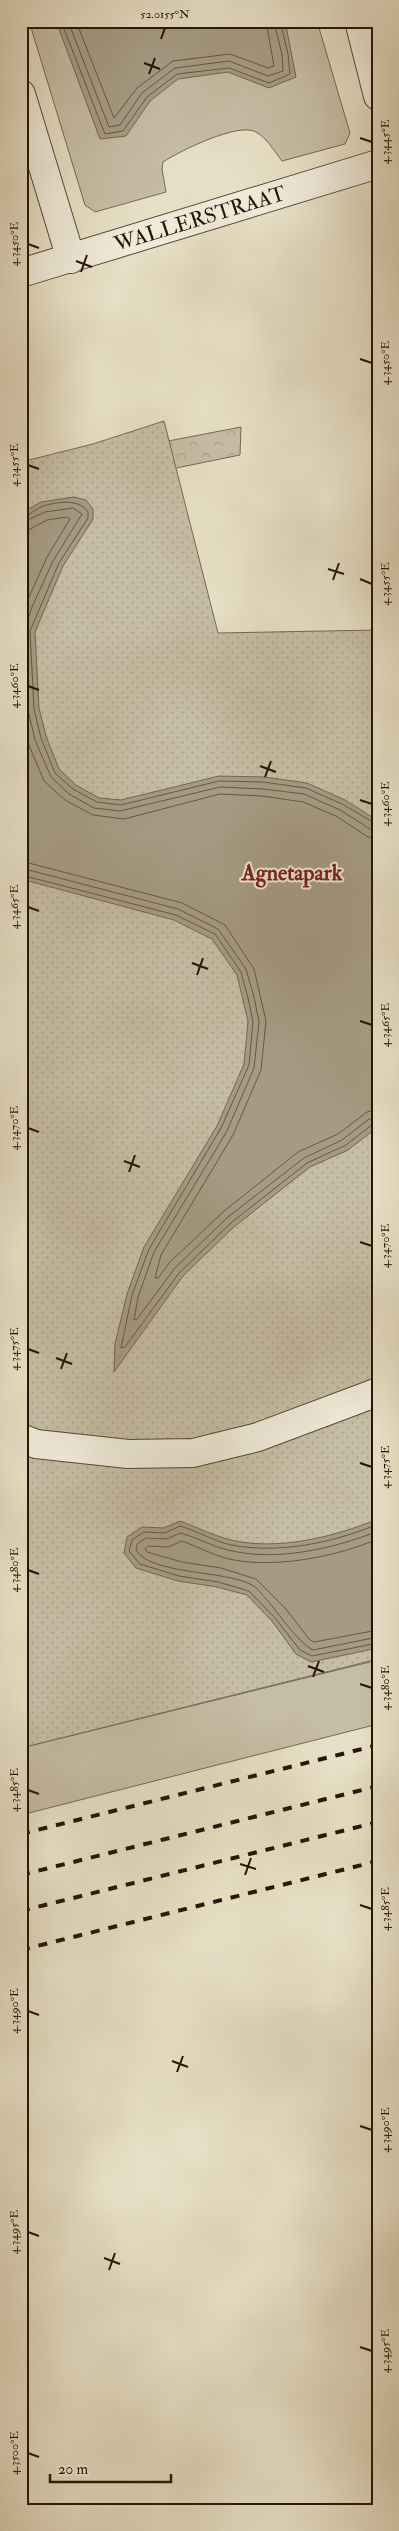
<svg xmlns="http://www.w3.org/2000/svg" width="399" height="2531" font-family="'IM FELL Double Pica',serif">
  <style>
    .green { fill: #c6bda5; stroke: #766854 }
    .forest { fill: url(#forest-crowns); stroke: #766854 }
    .park { fill: url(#park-dots); stroke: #766854 }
    .water { fill: #a59b84; stroke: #726550 }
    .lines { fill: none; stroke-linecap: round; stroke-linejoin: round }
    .shore { stroke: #655844; stroke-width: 1 }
    .minor-casing { stroke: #564734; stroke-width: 30 }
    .minor { stroke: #efebda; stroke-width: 28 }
    .rail { stroke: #251403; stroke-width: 4; stroke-dasharray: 9 9; stroke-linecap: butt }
    .ticks { fill: none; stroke: #251403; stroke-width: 2 }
    .labels { text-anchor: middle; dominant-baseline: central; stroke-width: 4; stroke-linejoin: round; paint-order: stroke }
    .street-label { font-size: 21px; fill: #251403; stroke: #efebda }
    .neighbourhood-label { font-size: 22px; font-weight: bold; fill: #7a1f14; stroke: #efebda }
    .neatline { fill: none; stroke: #251403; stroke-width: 2 }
    .ticks-label { font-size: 12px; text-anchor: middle; fill: #251403 }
  </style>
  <defs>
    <pattern id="forest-crowns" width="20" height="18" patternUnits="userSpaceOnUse" patternTransform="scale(1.25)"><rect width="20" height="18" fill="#c6bda5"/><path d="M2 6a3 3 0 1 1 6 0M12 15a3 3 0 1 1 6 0" fill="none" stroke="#aaa28c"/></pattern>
    <pattern id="park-dots" width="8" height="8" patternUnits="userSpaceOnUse" patternTransform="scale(1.25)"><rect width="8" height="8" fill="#c6bda5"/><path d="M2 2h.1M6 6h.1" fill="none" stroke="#aaa28c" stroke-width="1.8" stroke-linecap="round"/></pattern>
  </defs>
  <rect width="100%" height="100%" fill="#e7e0c6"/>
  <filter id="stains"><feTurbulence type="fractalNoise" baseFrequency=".004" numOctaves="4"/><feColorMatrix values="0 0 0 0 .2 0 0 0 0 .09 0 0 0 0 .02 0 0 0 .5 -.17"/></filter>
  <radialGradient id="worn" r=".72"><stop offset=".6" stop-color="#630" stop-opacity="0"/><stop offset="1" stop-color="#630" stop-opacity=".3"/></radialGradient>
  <path class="green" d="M 29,21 L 317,21 L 350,133 L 345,144 L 282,161 C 275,152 266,137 256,132 C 238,122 180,151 163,162 L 162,169 L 166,192 L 95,212 L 85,205 Z
    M 378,1660 L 378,1724 L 21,1815 L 21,1748 Z"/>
  <path class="forest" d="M 241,427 L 240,455 L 49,494 L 54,463 Z"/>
  <path class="park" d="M 164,421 L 218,633 L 378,630 L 378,1659 L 21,1748 L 21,462 L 93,444 Z"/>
  <path class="water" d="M 56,21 L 285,21 L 296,77 L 269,88 L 228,72 L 178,79 L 150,101 L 126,136 L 100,139 Z
    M 74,497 L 86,500 L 93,509 L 93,519 L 63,566 L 35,632 L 39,708 L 46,736 L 59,769 L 76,785 L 99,798 L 121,800 L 219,776 L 264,777 L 307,783 L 345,800 L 378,821 L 378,1127 L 348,1150 L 310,1167 L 235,1226 L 183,1276 L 114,1372 L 115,1344 L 127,1294 L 144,1247 L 217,1126 L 244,1064 L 248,1021 L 237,975 L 212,939 L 174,920 L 21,879 L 21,513 L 41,502 Z
    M 378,1519 L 378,1648 L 311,1662 L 296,1654 L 272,1621 L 247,1595 L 217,1587 L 178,1581 L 136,1568 L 124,1553 L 127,1537 L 142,1527 L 164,1528 L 180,1521 C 197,1527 214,1536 231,1540 C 278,1551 334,1537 378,1519 Z"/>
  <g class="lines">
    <path class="shore" d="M 61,21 L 105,134 L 123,131 L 147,97 L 177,74 L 229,68 L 269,83 L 290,74 L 288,54 L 280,21
      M 68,21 L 109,127 L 120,125 L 142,93 L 175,68 L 229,61 L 268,76 L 283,71 L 282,55 L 274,21
      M 76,21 L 114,118 L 137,88 L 173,61 L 230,54 L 268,68 L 274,66 L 266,21
      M 21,517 C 30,516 35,509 43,506 C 57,502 79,498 88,512 L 88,518 L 59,563 L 30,631 L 34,709 L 41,738 L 55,773 L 73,789 L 97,802 L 121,805 L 219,781 L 263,782 L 306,788 L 342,804 L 378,825
      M 21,523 L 45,512 L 73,508 L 82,514 L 53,561 L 32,607 L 24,631 L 28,710 L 35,740 L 51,777 L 69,794 L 94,808 L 120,811 L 220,787 L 263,789 L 304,794 L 340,810 L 370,829 L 378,831
      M 21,531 L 30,529 L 47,520 L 67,517 L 70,519 L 47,557 L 21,615
      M 21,713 L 28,743 L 44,781 L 65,800 L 93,815 L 124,819 L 220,794 L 262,796 L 303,802 L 336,816 L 368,837 L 378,838
      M 21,861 L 182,903 L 225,925 L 254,969 L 266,1021 L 261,1070 L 233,1135 L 161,1255 L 155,1278 L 158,1278 L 170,1262 L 223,1212 L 298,1152 L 338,1134 L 367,1112 L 378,1109
      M 21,868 L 178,909 L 218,929 L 246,969 L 254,997 L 259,1022 L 254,1068 L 227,1131 L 154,1252 L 138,1297 L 134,1320 L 137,1319 L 175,1268 L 228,1217 L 304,1158 L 342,1140 L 369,1119 L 378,1117
      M 21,875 L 176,915 L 215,934 L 241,972 L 248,998 L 253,1022 L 249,1065 L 221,1128 L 149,1249 L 132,1295 L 121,1348 L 125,1347 L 179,1273 L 232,1222 L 307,1163 L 346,1145 L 373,1124 L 378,1123
      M 378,1524 C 333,1543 279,1554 231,1545 C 214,1541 197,1531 180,1526 L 165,1533 L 144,1532 L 132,1540 L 129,1551 L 140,1564 L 179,1576 L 218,1582 L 249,1591 L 275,1618 L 300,1650 L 312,1656 L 378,1643
      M 378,1531 C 333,1549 275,1562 228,1550 C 212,1546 197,1538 181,1533 L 166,1539 L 146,1538 L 137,1544 L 136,1550 C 151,1575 225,1570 252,1585 C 258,1588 262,1595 266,1599 C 279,1613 297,1642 313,1650 L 378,1637
      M 378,1539 C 335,1557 271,1570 225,1558 C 211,1554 196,1546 182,1541 L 168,1547 L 148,1546 L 145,1549 L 147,1552 L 182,1562 L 221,1568 L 256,1579 L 286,1609 L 309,1639 L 314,1642 L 378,1630"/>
    <g class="minor-casing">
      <path id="minor" d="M 359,21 L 378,96
        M 21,94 L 71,259
        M 21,273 L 378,164
        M 21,1438 L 36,1444 L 128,1454 L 193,1453 L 258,1437 L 378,1392"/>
    </g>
    <use href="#minor" class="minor"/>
    <path class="rail" d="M 21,1834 L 378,1745
      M 21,1875 L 378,1786
      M 21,1911 L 378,1822
      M 21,1950 L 378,1861"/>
  </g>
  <path class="ticks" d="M 161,39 L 165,28M 144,63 L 160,69M 149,74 L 155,58M 360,138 L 372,142M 28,244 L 39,248M 76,261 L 92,267M 81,272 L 87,255M 360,359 L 372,363M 28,465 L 39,469M 328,569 L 344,574M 360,579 L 372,584M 333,580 L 339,563M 28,686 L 39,690M 260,766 L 276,772M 265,777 L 271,761M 360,800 L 372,804M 28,907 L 39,911M 192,963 L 208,969M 197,975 L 203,958M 360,1021 L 372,1025M 28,1128 L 39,1132M 124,1161 L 140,1167M 129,1172 L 135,1155M 360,1242 L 372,1246M 28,1349 L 39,1353M 56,1358 L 72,1364M 61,1369 L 67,1353M 360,1463 L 372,1467M 28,1570 L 39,1574M 308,1666 L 324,1672M 313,1677 L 319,1661M 360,1684 L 372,1688M 28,1790 L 39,1794M 240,1864 L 256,1869M 245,1875 L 251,1858M 360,1905 L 372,1909M 28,2011 L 39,2015M 172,2061 L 188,2067M 177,2072 L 183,2056M 360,2126 L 372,2130M 28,2232 L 39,2236M 104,2258 L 120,2264M 109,2270 L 115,2253M 360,2347 L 372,2351M 28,2453 L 39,2457"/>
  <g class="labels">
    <g class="street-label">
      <text transform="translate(200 219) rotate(-17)">WALLERSTRAAT</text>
    </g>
    <g class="neighbourhood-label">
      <text x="292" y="873">Agnetapark</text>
    </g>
  </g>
  <rect width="399" height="2531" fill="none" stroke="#e7e0c6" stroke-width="55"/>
  <path d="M50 2474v8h121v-8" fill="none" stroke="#251403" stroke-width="2.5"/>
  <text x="58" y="2474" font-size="15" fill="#251403" stroke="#efebda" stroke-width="4" paint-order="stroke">20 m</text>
  <rect x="28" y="28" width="344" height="2476" class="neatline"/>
  <g class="ticks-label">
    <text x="165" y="18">52.0155°N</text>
    <text transform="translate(385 142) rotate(-90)" y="4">4.3445°E</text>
    <text transform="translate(14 244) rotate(-90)" y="4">4.3450°E</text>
    <text transform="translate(385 363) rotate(-90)" y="4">4.3450°E</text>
    <text transform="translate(14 465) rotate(-90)" y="4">4.3455°E</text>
    <text transform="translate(385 584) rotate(-90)" y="4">4.3455°E</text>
    <text transform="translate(14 686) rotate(-90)" y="4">4.3460°E</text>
    <text transform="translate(385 804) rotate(-90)" y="4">4.3460°E</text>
    <text transform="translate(14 907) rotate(-90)" y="4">4.3465°E</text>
    <text transform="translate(385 1025) rotate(-90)" y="4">4.3465°E</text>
    <text transform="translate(14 1128) rotate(-90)" y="4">4.3470°E</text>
    <text transform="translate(385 1246) rotate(-90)" y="4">4.3470°E</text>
    <text transform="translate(14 1349) rotate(-90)" y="4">4.3475°E</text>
    <text transform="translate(385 1467) rotate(-90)" y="4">4.3475°E</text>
    <text transform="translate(14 1570) rotate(-90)" y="4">4.3480°E</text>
    <text transform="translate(385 1688) rotate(-90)" y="4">4.3480°E</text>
    <text transform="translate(14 1790) rotate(-90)" y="4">4.3485°E</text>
    <text transform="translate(385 1909) rotate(-90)" y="4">4.3485°E</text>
    <text transform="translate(14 2011) rotate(-90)" y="4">4.3490°E</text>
    <text transform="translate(385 2130) rotate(-90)" y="4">4.3490°E</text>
    <text transform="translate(14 2232) rotate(-90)" y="4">4.3495°E</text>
    <text transform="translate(385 2351) rotate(-90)" y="4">4.3495°E</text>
    <text transform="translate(14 2453) rotate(-90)" y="4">4.3500°E</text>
  </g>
  <rect width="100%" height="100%" filter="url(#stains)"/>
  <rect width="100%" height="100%" fill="url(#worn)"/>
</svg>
